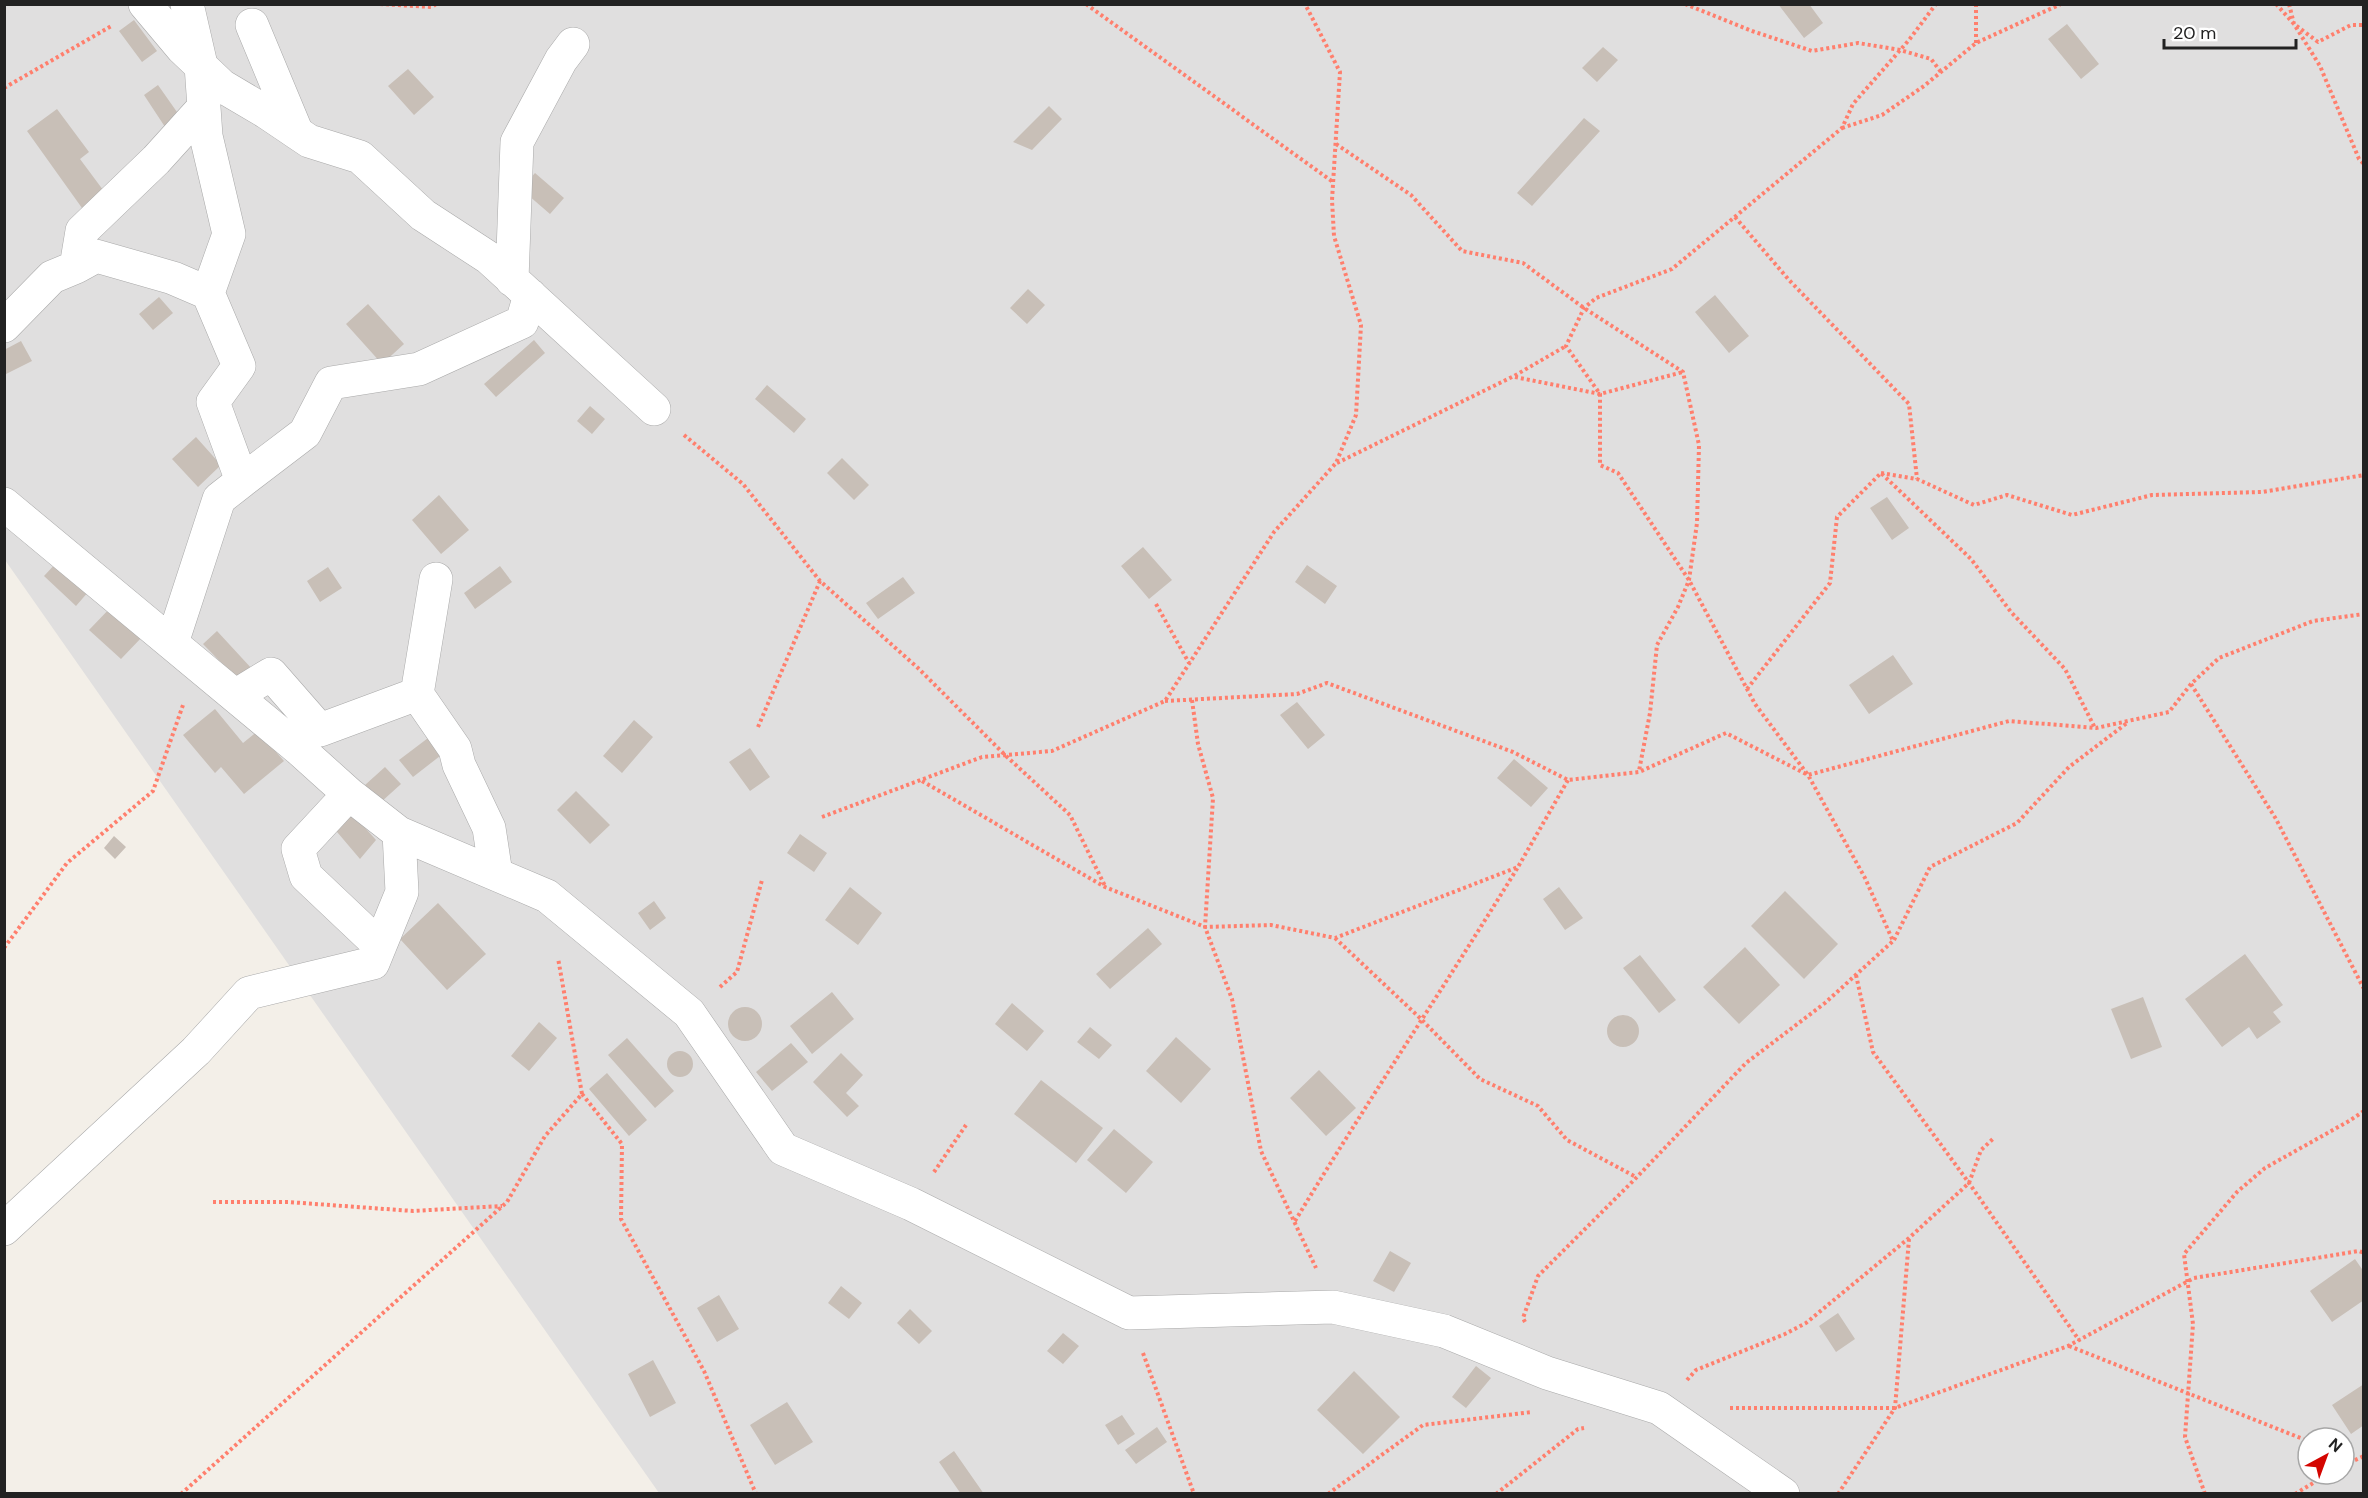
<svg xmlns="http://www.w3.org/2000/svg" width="2368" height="1498" font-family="'DM Sans',sans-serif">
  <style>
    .residential { fill: #e0dfdf; fill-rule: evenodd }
    .building { fill: #c8bfb7 }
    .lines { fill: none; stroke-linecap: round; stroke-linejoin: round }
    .street-casing { stroke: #a9a9a9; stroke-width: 34 }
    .path { stroke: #ff7f6d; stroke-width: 4; stroke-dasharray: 3 3; stroke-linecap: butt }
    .street { stroke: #fff; stroke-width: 33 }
  </style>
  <rect width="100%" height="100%" fill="#f3efe8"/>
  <path class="residential" d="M 4,5 L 2363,5 L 2363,1493 L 659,1493 L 5,560 ZM 2308,1438 L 2344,1438 L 2344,1474 L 2308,1474 Z"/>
  <path class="building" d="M 1778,4 L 1809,4 L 1823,23 L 1804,38 Z
    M 134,20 L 157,51 L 142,62 L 119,31 Z
    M 2067,24 L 2099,64 L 2081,79 L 2048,39 Z
    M 1603,47 L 1618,60 L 1597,82 L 1582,68 Z
    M 408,69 L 434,97 L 414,115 L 388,86 Z
    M 158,85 L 184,122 L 169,133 L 144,95 Z
    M 1049,106 L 1062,119 L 1032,150 L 1013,142 Z
    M 57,109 L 89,152 L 80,159 L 109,198 L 87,215 L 27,131 Z
    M 1584,118 L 1600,131 L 1532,206 L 1517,193 Z
    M 535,173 L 564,198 L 550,214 L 521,189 Z
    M 1028,289 L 1045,305 L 1027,324 L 1010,308 Z
    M 1715,295 L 1749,336 L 1729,353 L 1695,312 Z
    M 159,297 L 173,313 L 153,330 L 139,314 Z
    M 368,304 L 404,344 L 382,364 L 346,324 Z
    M 534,340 L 545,353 L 496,397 L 484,384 Z
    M 21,341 L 32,361 L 4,375 L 4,350 Z
    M 767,385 L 806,419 L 794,433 L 755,399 Z
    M 590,406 L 605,419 L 592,434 L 577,421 Z
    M 196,437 L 221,465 L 198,487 L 172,459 Z
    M 842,458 L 869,485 L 854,500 L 827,473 Z
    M 439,495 L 469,530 L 441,554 L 412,520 Z
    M 1887,497 L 1909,528 L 1892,540 L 1870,508 Z
    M 1143,547 L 1172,580 L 1149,599 L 1121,566 Z
    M 58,561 L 89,591 L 76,606 L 44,576 Z
    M 1307,565 L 1337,586 L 1325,604 L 1295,582 Z
    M 500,566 L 512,582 L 475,609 L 464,593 Z
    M 328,567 L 342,588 L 320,602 L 307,581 Z
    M 903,577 L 915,593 L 878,619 L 866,603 Z
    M 112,606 L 143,636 L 121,659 L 89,630 Z
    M 217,631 L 253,670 L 240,682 L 203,644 Z
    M 1893,655 L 1913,684 L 1869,714 L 1849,685 Z
    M 1297,702 L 1325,735 L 1308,749 L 1280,715 Z
    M 215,709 L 243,743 L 258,731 L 284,761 L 244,794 L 221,767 L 215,773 L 183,735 Z
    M 634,720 L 653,737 L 622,773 L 603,756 Z
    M 436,732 L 449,749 L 413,777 L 399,760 Z
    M 750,748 L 770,777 L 750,791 L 729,762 Z
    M 1514,759 L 1548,788 L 1531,807 L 1497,778 Z
    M 385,767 L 401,784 L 380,803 L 365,785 Z
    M 576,791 L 610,825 L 590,844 L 557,810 Z
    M 350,811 L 376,840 L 360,859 L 332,826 Z
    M 800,834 L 827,853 L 814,872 L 787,853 Z
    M 114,836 L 126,847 L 115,859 L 104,848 Z
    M 850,887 L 882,913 L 858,945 L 825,920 Z
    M 1559,887 L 1583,918 L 1565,930 L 1543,899 Z
    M 1785,891 L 1838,944 L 1804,979 L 1751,926 Z
    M 654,901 L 666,918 L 650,930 L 638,913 Z
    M 438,903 L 486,954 L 447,990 L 400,939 Z
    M 1148,928 L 1162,944 L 1110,989 L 1096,974 Z
    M 1745,947 L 1780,985 L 1739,1024 L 1703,987 Z
    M 2245,954 L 2283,1005 L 2273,1012 L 2281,1022 L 2257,1039 L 2249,1027 L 2222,1047 L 2185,999 Z
    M 1640,955 L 1676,1000 L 1659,1013 L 1623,968 Z
    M 832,992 L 854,1019 L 812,1054 L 790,1026 Z
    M 2143,997 L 2162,1047 L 2131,1059 L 2111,1009 Z
    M 1012,1003 L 1044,1031 L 1027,1051 L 995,1024 Z
    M728 1024a17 17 0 1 1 34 0a17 17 0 1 1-34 0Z
    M1607 1031a16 16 0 1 1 32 0a16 16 0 1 1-32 0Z
    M 539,1022 L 557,1038 L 529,1071 L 511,1056 Z
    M 1090,1027 L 1112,1045 L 1099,1059 L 1077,1042 Z
    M 1176,1037 L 1211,1069 L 1181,1103 L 1146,1071 Z
    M 627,1038 L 674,1091 L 655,1108 L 608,1055 Z
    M 791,1043 L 808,1062 L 772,1091 L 756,1072 Z
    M667 1064a13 13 0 1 1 26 0a13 13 0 1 1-26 0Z
    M 841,1053 L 863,1075 L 846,1093 L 859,1106 L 847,1117 L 813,1082 Z
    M 1319,1070 L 1356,1108 L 1326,1136 L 1290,1098 Z
    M 607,1073 L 647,1120 L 629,1136 L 589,1089 Z
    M 1041,1080 L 1103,1128 L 1076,1163 L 1014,1114 Z
    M 1114,1129 L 1153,1162 L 1126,1193 L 1087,1160 Z
    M 1390,1251 L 1411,1263 L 1394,1292 L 1373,1281 Z
    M 2355,1259 L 2364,1272 L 2364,1300 L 2332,1322 L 2310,1291 Z
    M 841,1286 L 862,1303 L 849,1319 L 828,1303 Z
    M 719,1295 L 739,1329 L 717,1342 L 697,1308 Z
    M 910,1309 L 932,1331 L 919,1344 L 897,1323 Z
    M 1838,1313 L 1855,1339 L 1836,1352 L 1819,1326 Z
    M 1063,1333 L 1079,1346 L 1063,1364 L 1047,1351 Z
    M 653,1360 L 676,1403 L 650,1417 L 628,1374 Z
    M 1476,1366 L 1491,1378 L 1466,1408 L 1452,1397 Z
    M 1354,1371 L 1400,1417 L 1363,1454 L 1317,1410 Z
    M 2364,1384 L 2364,1425 L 2351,1434 L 2332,1405 Z
    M 787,1402 L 813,1442 L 775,1465 L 750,1425 Z
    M 1122,1415 L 1135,1434 L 1118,1445 L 1105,1425 Z
    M 1157,1427 L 1167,1442 L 1136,1464 L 1125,1450 Z
    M 954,1451 L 984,1494 L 961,1494 L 939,1462 Z"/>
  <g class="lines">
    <g class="street-casing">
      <path id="street" d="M 145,4 L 182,48 L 222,86 L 266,112 L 309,141 L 360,157 L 423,215 L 489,258 L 654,409
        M 252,25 L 297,133
        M 76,267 L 96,256 L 173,278 L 208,293
        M 512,280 L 517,142 L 561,60 L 573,44
        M 4,326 L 52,277 L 76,267 L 82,231 L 156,160 L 204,107
        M 242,481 L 305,433 L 331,383 L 419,369 L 522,322 L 530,295
        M 4,504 L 299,749 L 349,794 L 399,833 L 547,896 L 689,1013 L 783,1149 L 911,1204 L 1129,1313 L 1333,1307 L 1444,1331 L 1547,1373 L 1659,1408 L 1783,1494
        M 436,579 L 417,694 L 455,749 L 459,765 L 489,828 L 496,874
        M 172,643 L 219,499 L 242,481 L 213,402 L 239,366 L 208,293 L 229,234 L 206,136 L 201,65 L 187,4
        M 235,696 L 271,674 L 320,730 L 417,694
        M 349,794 L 298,849 L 306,876 L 380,946
        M 4,1229 L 196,1051 L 249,993 L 373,963 L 402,892 L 399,833"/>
    </g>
    <path class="path" d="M 380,4 L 432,7 L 436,4
      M 1086,4 L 1333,182
      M 1685,4 L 1752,31 L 1812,51 L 1858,43 L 1900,50 L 1931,59 L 1941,72
      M 1976,4 L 1976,43
      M 2276,4 L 2294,24 L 2318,42 L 2351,25 L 2364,25
      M 2289,4 L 2294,24 L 2320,66 L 2359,159 L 2364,164
      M 4,88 L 113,25
      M 1842,128 L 1882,115 L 1924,86 L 1976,43 L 2061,4
      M 1336,144 L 1411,195 L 1462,251 L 1523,263 L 1584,308 L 1683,372 L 1699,445 L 1697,523 L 1689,580 L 1678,607 L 1657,645 L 1650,713 L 1639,771
      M 1735,217 L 1789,280 L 1909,404 L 1917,479
      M 1515,377 L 1600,394 L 1683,372
      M 684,435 L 743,484 L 820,581 L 918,668 L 1005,755 L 1070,815 L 1105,886
      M 1337,463 L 1514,376 L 1566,346
      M 1881,473 L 1917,479 L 1974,505 L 2007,495 L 2072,515 L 2152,495 L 2262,492 L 2364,475
      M 1156,604 L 1189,663
      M 2191,684 L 2276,819 L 2364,989
      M 1747,689 L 1830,583 L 1837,517 L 1881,473 L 1971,559 L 2011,612 L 2065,669 L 2095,728
      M 1192,700 L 1198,744 L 1213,798 L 1205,927 L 1232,999 L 1261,1151 L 1316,1268
      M 1165,701 L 1297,694 L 1327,683 L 1513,752 L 1568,780 L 1639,772 L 1726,733 L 1808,775 L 2009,721 L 2096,728 L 2169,712 L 2191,684 L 2219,658 L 2313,621 L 2364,614
      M 758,727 L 820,581
      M 922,781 L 1105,887 L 1205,927 L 1271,925 L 1335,938 L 1518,867 L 1568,780
      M 822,817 L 982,757 L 1052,751 L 1165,701 L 1274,532 L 1336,463 L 1356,415 L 1361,325 L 1334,236 L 1332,200 L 1340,72 L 1305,4
      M 1335,938 L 1421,1019 L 1480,1079 L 1538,1106 L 1567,1140 L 1636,1177
      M 1894,940 L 1930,867 L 2017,823 L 2069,767 L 2127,723
      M 4,948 L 67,863 L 153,791 L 183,705
      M 1856,975 L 1873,1052 L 1969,1183 L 2079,1340
      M 720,987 L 737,972 L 762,880
      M 582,1094 L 622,1144 L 621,1219 L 704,1371 L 756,1494
      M 934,1172 L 966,1125
      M 213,1202 L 288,1202 L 413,1211 L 502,1206
      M 1295,1221 C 1367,1102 1445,986 1518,867
      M 1525,1322 L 1523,1318 L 1538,1276 L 1637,1177 L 1746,1063 L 1825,1003 L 1893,941 L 1865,878 L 1808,775 L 1755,704 L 1689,580 L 1618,473 L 1600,465 L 1600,394 L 1566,346 L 1584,308 L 1596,298 L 1672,269 L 1842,128 L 1853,104 L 1909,40 L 1936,4
      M 2069,1346 L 2308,1441
      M 1143,1353 L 1194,1494
      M 1687,1380 L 1696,1370 L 1785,1334 L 1806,1323 L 1909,1238 L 1969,1183 L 1981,1150 L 1994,1138
      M 1730,1408 L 1895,1408 L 2068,1346 L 2194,1278 L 2359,1251 L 2364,1253
      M 2344,1455 L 2353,1459
      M 2344,1465 L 2364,1456
      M 181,1494 L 507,1202 L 545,1136 L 582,1094 L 558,958
      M 1328,1494 L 1423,1425 L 1532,1412
      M 1496,1494 L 1578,1429 L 1584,1428
      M 1838,1494 L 1895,1408 L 1909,1239
      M 2205,1494 L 2185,1437 L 2193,1324 L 2184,1254 L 2237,1192 L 2265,1168 L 2349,1121 L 2364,1111
      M 2295,1494 L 2328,1474"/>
    <use href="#street" class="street"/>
  </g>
  <rect width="2368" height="1498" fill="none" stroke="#222222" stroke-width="12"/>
  <g transform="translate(2326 1456) rotate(41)"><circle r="28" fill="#ffffff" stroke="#a7a7a7" stroke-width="1.5"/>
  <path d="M0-4.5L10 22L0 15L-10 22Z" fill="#d40500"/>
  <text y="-9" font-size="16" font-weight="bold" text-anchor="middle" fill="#222222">N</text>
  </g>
  <path d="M2164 39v9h132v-9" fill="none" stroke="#222222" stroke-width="3"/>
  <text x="2173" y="39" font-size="18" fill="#222222" stroke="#ffffff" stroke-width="4.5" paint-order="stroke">20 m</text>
</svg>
